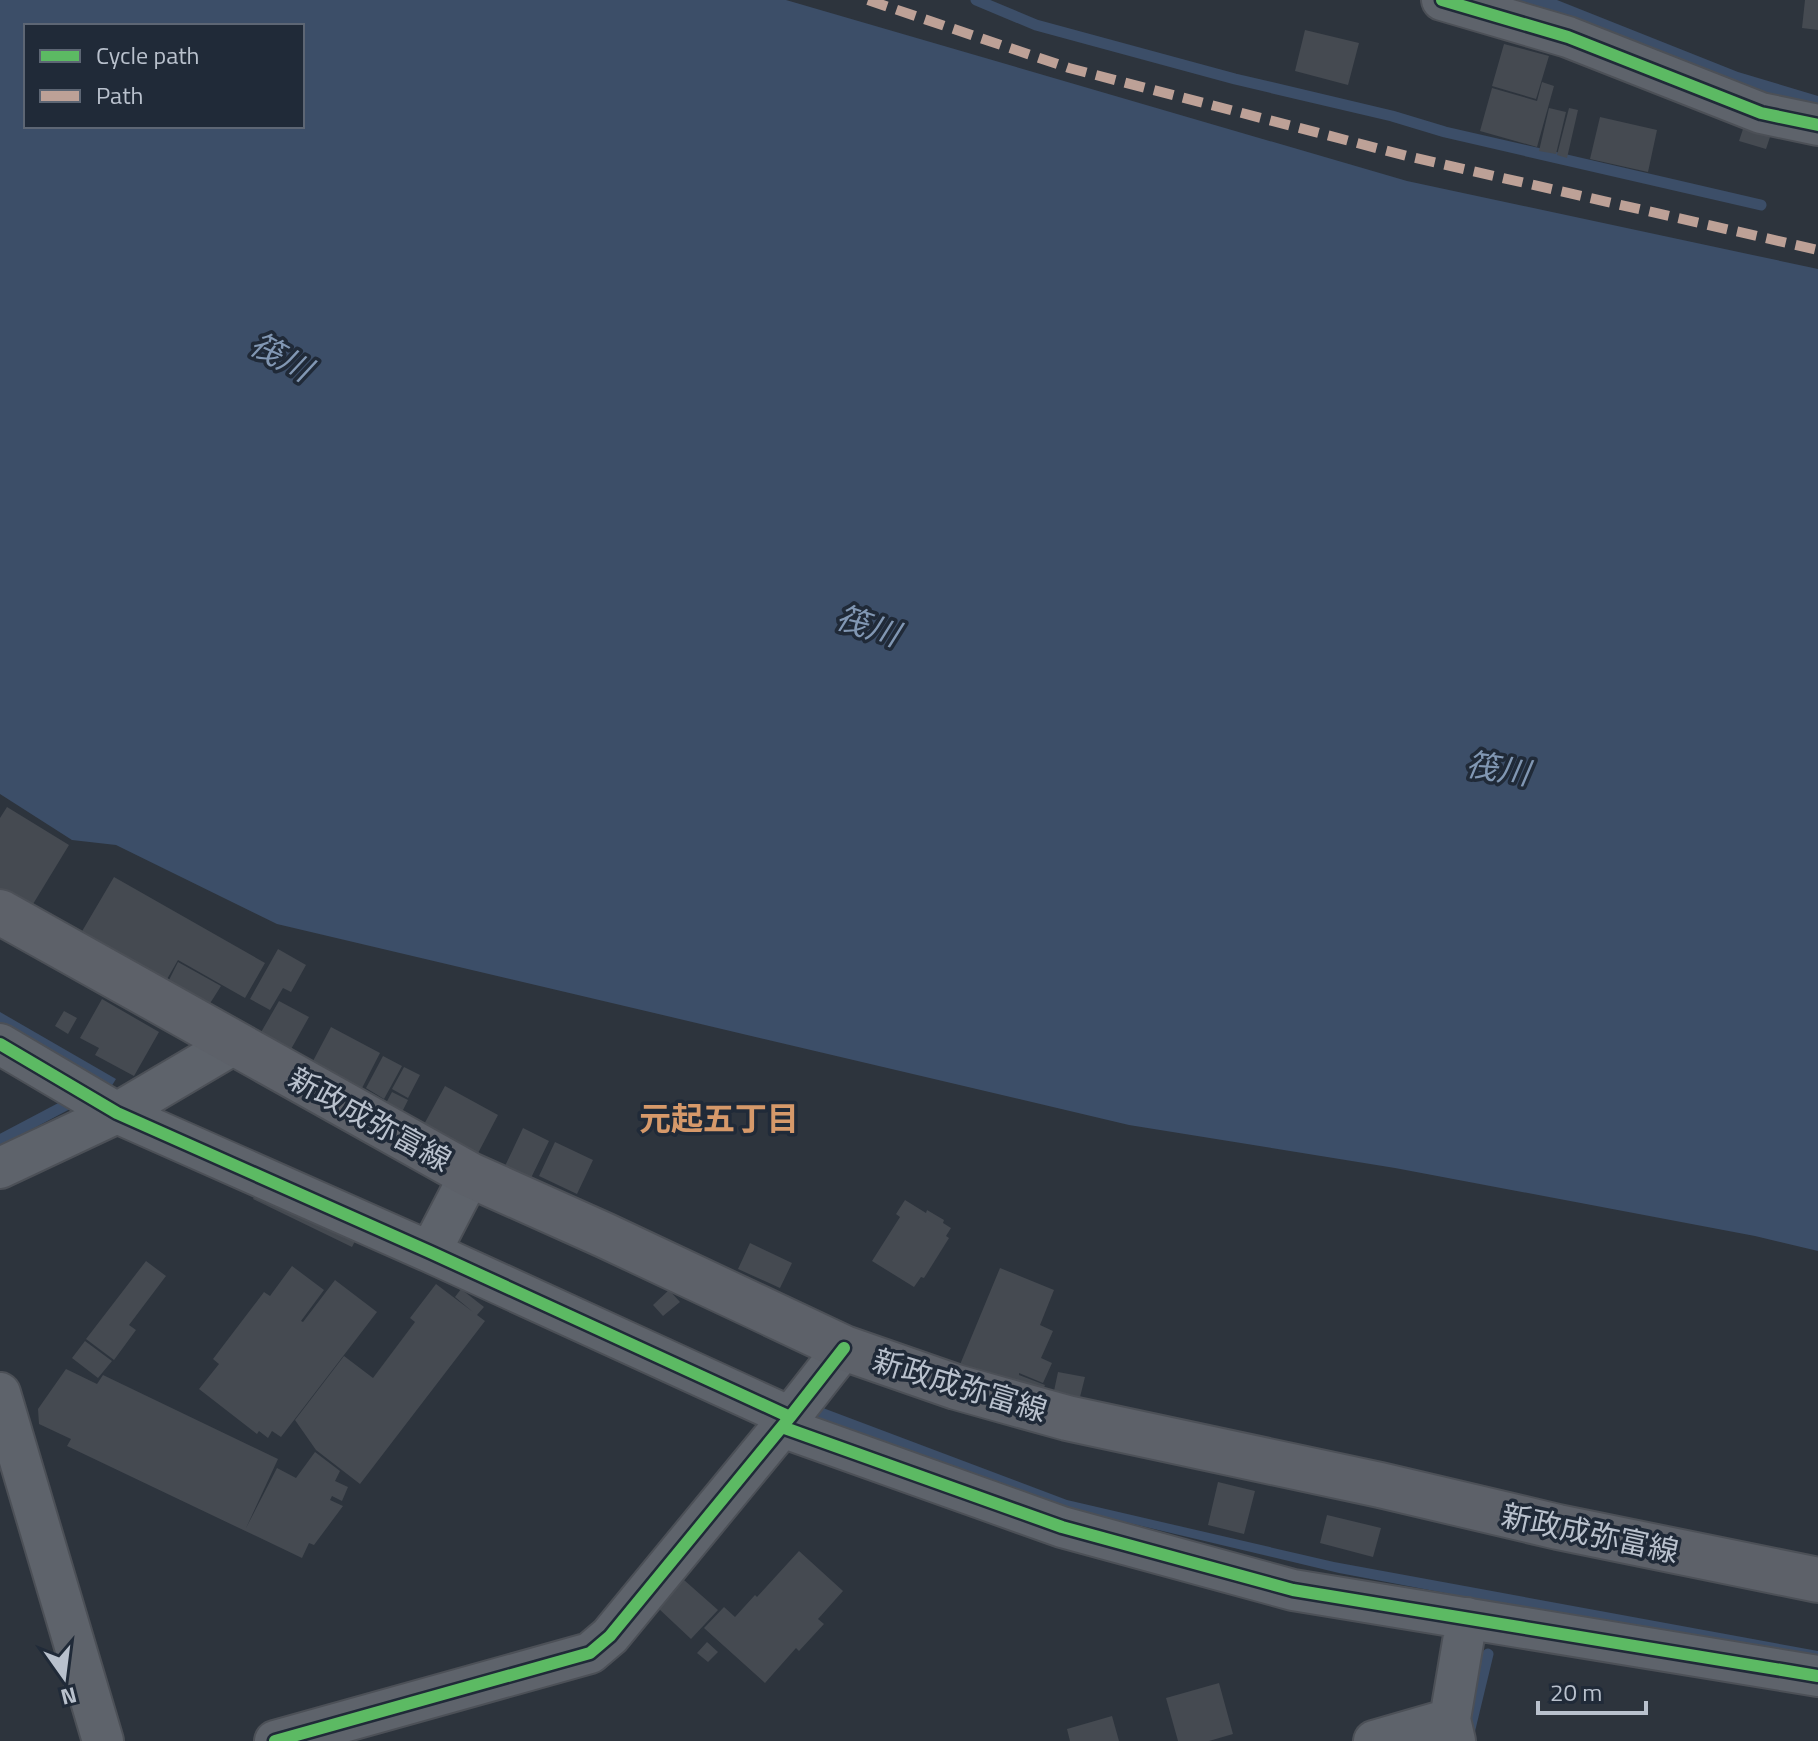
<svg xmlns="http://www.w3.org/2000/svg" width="1818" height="1741" font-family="'Titillium Web','Noto Sans JP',sans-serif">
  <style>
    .water { fill: #3c4e68; fill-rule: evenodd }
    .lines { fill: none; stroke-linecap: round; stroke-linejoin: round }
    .stream { stroke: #3c4e68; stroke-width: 11 }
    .building { fill: #454a51 }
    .street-casing { stroke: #4c5057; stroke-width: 44 }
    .secondary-casing { stroke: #4c5057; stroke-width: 48 }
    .street { stroke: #5e636b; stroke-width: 40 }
    .secondary { stroke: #5d6169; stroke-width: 44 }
    .quiet { stroke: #bda197; stroke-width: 10; stroke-dasharray: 20 10; stroke-linecap: butt }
    .cycleway-casing { stroke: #202a38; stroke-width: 17 }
    .cycleway { stroke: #5cba63; stroke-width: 12 }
    .labels { text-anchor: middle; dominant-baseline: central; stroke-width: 7; stroke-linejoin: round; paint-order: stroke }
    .street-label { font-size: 30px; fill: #b9c1cd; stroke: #202a38 }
    .water-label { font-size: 32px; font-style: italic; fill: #8197b3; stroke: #202a38 }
    .neighbourhood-label { font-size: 32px; font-weight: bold; fill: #d6996a; stroke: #202a38 }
  </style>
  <rect width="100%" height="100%" fill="#2d343d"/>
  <path class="water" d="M 0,0 L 786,0 L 1407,181 L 1818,269 L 1818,1251 L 1755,1236 L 1395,1168 L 1129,1125 L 277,924 L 116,845 L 72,840 L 0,794 ZM 26,26 L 302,26 L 302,126 L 26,126 Z
    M 1495,0 L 1557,0 L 1738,72 L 1818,96 L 1818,113 Z
    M 0,1012 L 116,1079 L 111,1087 L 0,1023 Z
    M 823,1408 L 1067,1500 L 1334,1562 L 1818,1651 L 1818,1663 L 1339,1573 L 1070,1509 L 816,1419 Z"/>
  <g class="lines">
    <path class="stream" d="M 976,0 L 1036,25 L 1235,79 L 1392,116 L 1445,132 L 1761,205
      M 0,1140 L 68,1104
      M 1468,1737 L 1488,1654"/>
  </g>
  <path class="building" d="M 1805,0 L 1818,0 L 1818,30 L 1802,28 Z
    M 1305,30 L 1359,43 L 1348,85 L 1295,71 Z
    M 1504,44 L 1549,56 L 1536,99 L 1492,86 Z
    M 1542,82 L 1554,86 L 1537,147 L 1480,131 L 1492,88 L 1537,101 Z
    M 1549,108 L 1566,112 L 1556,154 L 1539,151 Z
    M 1569,108 L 1578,110 L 1567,158 L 1557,155 Z
    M 1600,117 L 1657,130 L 1648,172 L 1590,159 Z
    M 1744,126 L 1771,134 L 1766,149 L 1739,141 Z
    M 7,807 L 69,845 L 30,909 L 0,892 L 0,818 Z
    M 114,877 L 265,963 L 245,998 L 178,960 L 166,981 L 81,933 Z
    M 278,949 L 306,965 L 291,992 L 283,988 L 270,1010 L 250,999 Z
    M 178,962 L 221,986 L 209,1005 L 168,982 Z
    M 102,999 L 159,1032 L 134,1076 L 95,1055 L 99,1048 L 80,1038 Z
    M 279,1001 L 309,1017 L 290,1051 L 260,1034 Z
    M 64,1011 L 77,1018 L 68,1034 L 55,1026 Z
    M 331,1027 L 380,1053 L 362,1088 L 313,1061 Z
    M 383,1056 L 402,1066 L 384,1099 L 366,1088 Z
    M 404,1067 L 420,1075 L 408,1098 L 392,1089 Z
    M 445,1086 L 498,1115 L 476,1157 L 422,1128 Z
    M 392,1092 L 408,1100 L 401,1114 L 385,1105 Z
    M 523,1128 L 549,1141 L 531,1178 L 505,1166 Z
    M 555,1142 L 593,1160 L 577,1194 L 539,1176 Z
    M 259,1186 L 359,1233 L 352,1247 L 253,1199 Z
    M 905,1200 L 926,1213 L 927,1210 L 944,1220 L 943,1223 L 951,1228 L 946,1236 L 949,1238 L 924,1278 L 921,1277 L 914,1287 L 872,1261 L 900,1217 L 896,1214 Z
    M 750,1243 L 792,1263 L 780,1288 L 738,1269 Z
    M 146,1261 L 166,1276 L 129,1325 L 136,1330 L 114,1360 L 86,1339 Z
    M 292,1266 L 324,1290 L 301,1321 L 303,1322 L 335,1280 L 377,1312 L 281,1437 L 272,1431 L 268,1438 L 259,1431 L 257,1434 L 199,1389 L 219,1364 L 213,1359 L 264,1292 L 270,1296 Z
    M 1000,1268 L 1054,1290 L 1040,1325 L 1053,1331 L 1041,1358 L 1052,1363 L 1043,1383 L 1019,1373 L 1019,1375 L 1045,1385 L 1040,1398 L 959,1367 Z
    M 436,1284 L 473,1312 L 455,1297 L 461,1289 L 484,1307 L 477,1315 L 485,1321 L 360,1484 L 316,1450 L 295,1420 L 344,1356 L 373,1378 L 415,1322 L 410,1318 Z
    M 669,1290 L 680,1302 L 663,1316 L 653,1305 Z
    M 85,1341 L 112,1361 L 98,1378 L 72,1358 Z
    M 66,1369 L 97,1384 L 103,1375 L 278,1459 L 246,1528 L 277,1468 L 296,1478 L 315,1452 L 340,1471 L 335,1481 L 348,1487 L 342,1501 L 332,1496 L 330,1500 L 343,1506 L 314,1545 L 309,1543 L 302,1558 L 67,1446 L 71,1439 L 39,1424 L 38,1409 Z
    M 1058,1372 L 1085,1377 L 1080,1397 L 1054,1391 Z
    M 1218,1482 L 1255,1491 L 1244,1534 L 1208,1525 Z
    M 1327,1515 L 1381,1528 L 1373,1557 L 1320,1543 Z
    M 799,1551 L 843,1591 L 818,1619 L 824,1624 L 799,1651 L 796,1648 L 765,1683 L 704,1628 L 724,1607 L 735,1617 L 755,1595 L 757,1597 Z
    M 684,1580 L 718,1610 L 691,1639 L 658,1608 Z
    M 707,1642 L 718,1652 L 708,1662 L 697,1653 Z
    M 1219,1683 L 1233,1734 L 1209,1741 L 1178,1741 L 1166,1698 Z
    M 1112,1716 L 1119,1741 L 1070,1741 L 1067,1729 Z"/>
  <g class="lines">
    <g class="street-casing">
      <path id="street" d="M 1442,0 L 1568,37 L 1761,113 L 1818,125
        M 0,1044 L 117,1113 L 430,1252 L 790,1417
        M 0,1168 L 117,1113 L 234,1044
        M 430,1252 L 470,1175
        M 0,1393 L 103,1741
        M 782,1427 L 1062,1527 L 1293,1590 L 1818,1676
        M 275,1741 L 590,1653 L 610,1636 L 790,1417 L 844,1348
        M 1374,1741 L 1450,1719
        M 1455,1741 L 1450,1719 L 1467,1618"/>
    </g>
    <g class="secondary-casing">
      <path id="secondary" d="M 0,912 L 470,1175 L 604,1235 L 844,1348 L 956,1387 L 1067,1418 L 1380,1485 L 1558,1527 L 1818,1580"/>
    </g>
    <use href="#street" class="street"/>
    <use href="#secondary" class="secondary"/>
    <path class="quiet" d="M 868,0 L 1069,68 L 1411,157 L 1818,250"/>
    <g class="cycleway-casing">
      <path id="cycleway" d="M 1442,0 L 1568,37 L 1761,113 L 1818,125
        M 0,1044 L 117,1113 L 430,1252 L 790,1417
        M 782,1427 L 1062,1527 L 1293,1590 L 1818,1676
        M 275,1741 L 590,1653 L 610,1636 L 790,1417 L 844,1348"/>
    </g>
    <use href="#cycleway" class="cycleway"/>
  </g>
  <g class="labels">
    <g class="street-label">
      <text transform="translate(370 1119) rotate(29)">新政成弥富線</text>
      <text transform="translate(960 1385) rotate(17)">新政成弥富線</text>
      <text transform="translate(1590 1533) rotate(12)">新政成弥富線</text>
    </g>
    <g class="water-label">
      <text transform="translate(281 356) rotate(29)">筏川</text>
      <text transform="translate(868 625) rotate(18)">筏川</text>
      <text transform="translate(1498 768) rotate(9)">筏川</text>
    </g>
    <g class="neighbourhood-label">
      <text x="719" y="1118">元起五丁目</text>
    </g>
  </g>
  <rect x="24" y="24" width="280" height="104" fill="#202a38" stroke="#5d6674" stroke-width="2"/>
  <rect x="40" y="50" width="40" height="12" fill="#5cba63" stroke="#5d6674" stroke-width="2"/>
  <text x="96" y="64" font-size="24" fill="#b9c1cd">Cycle path</text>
  <rect x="40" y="90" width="40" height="12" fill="#bda197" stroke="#5d6674" stroke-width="2"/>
  <text x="96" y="104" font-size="24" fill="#b9c1cd">Path</text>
  <g transform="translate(64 1677) rotate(166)" stroke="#202a38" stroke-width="6" paint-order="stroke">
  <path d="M0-6L14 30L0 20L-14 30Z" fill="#b9c1cd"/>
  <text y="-12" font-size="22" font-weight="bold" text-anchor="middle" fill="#b9c1cd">N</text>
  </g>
  <path d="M1538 1701v12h108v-12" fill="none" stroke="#b9c1cd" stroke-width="4"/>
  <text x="1550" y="1701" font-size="24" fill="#b9c1cd" stroke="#202a38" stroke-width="6" paint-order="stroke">20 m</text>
</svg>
